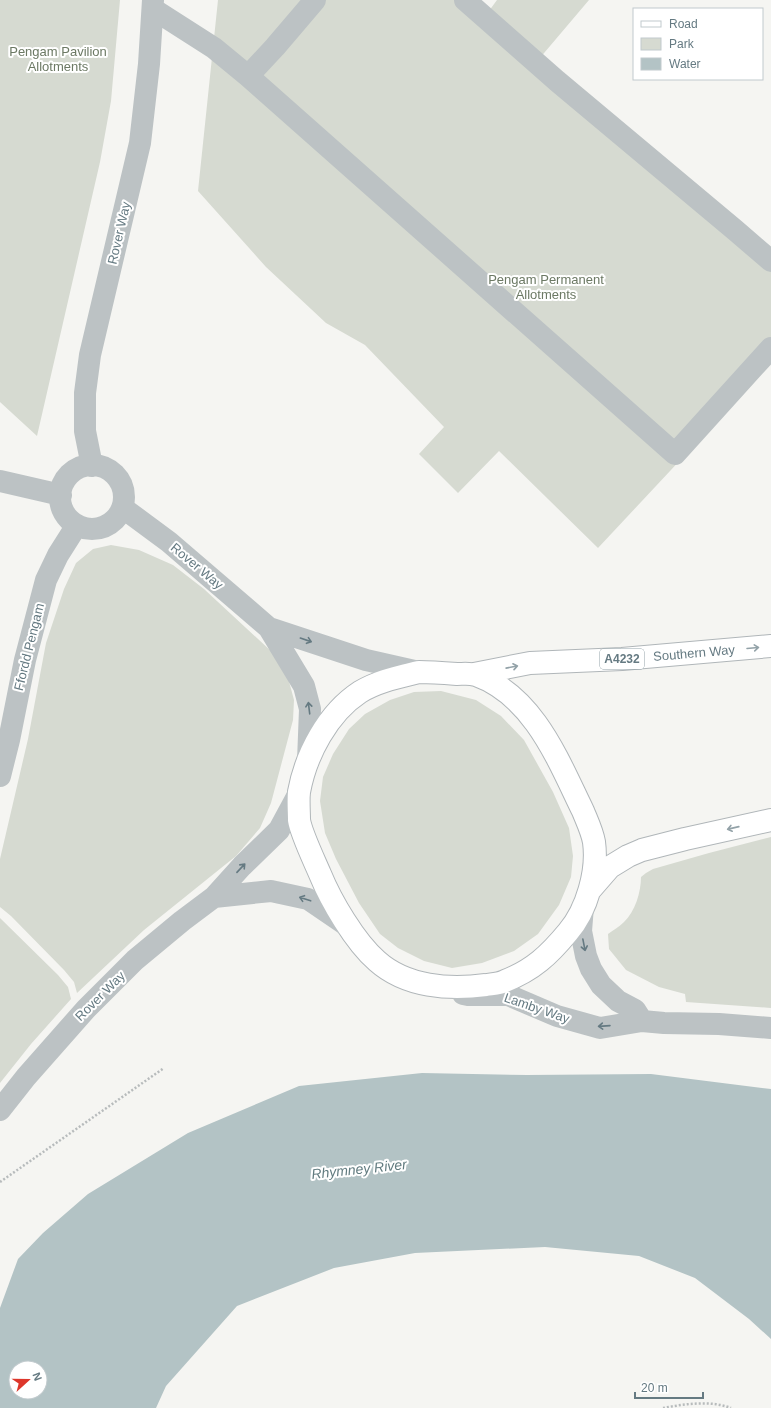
<svg xmlns="http://www.w3.org/2000/svg" width="771" height="1408" font-family="Helvetica,sans-serif">
  <style>
    .green { fill: #d6dad1 }
    .water { fill: #b3c3c5; fill-rule: evenodd }
    .lines { fill: none; stroke-linecap: round; stroke-linejoin: round }
    .major-casing { stroke: #b0b6b9; stroke-width: 24 }
    .path { stroke: #b7bbbc; stroke-width: 2.5; stroke-dasharray: 2 2; stroke-linecap: butt }
    .minor { stroke: #bcc2c4; stroke-width: 22 }
    .major { stroke: #fff; stroke-width: 22 }
    .oneway { stroke: #657a82 }
    .oneway2 { stroke: #93a2a8 }
    .labels { text-anchor: middle; dominant-baseline: central; stroke-width: 4; stroke-linejoin: round; paint-order: stroke }
    .shield { fill: #fff; stroke: #93a2a8; stroke-width: 1 }
    .shield-label { font-size: 12px; font-weight: bold; fill: #657a82 }
    .park-label { font-size: 13px; fill: #6c7964; stroke: #fff }
    .street-label { font-size: 13px; fill: #657a82; stroke: #fff }
    .water-label { font-size: 14px; font-style: italic; fill: #617b7f; stroke: #fff }
  </style>
  <rect width="100%" height="100%" fill="#f5f5f2"/>
  <path class="green" d="M 0,0 L 120,0 L 111,101 L 100,162 L 37,436 L 0,402 Z
    M 218,0 L 468,0 L 486,15 L 497,0 L 589,0 L 539,59 L 771,252 L 771,363 L 598,548 L 499,451 L 458,493 L 419,454 L 444,427 L 365,345 L 326,323 L 266,267 L 198,191 Z
    M 111,545 L 139,550 L 173,565 L 204,589 L 272,652 L 287,674 L 294,700 L 293,720 L 271,803 L 260,828 L 236,856 L 144,930 L 77,993 L 74,982 L 64,970 L 11,916 L 0,907 L 0,859 L 28,739 L 46,643 L 64,589 L 76,563 L 93,549 Z
    M 441,691 L 476,700 L 501,716 L 524,740 L 553,792 L 569,828 L 573,856 L 571,877 L 559,905 L 538,934 L 514,951 L 482,963 L 452,968 L 424,961 L 398,948 L 380,934 L 359,903 L 336,859 L 325,833 L 320,801 L 323,777 L 333,754 L 349,729 L 365,714 L 390,700 L 414,692 Z
    M 771,837 L 771,1008 L 686,1002 L 685,994 L 659,987 L 626,970 L 609,949 L 608,934 C 613,930 619,927 624,922 C 635,912 641,892 641,877 L 646,873 L 653,869 L 709,853 Z
    M 0,918 L 58,975 L 68,987 L 71,999 L 31,1044 L 0,1083 Z"/>
  <path class="water" d="M 422,1073 L 527,1075 L 651,1074 L 771,1089 L 771,1339 L 749,1319 L 695,1278 L 639,1256 L 545,1247 L 415,1253 L 334,1268 L 237,1306 L 166,1386 L 156,1408 L 0,1408 L 0,1308 L 18,1259 L 43,1233 L 88,1194 L 188,1133 L 299,1086 ZM 16,1368 L 40,1368 L 40,1392 L 16,1392 Z"/>
  <g class="lines">
    <g class="major-casing">
      <path id="major" d="M 419,672 C 431,672 444,673 457,674 C 463,674 470,673 476,675 C 534,696 558,760 583,811 C 587,821 592,831 594,842 C 598,871 587,910 568,932 C 549,955 533,970 505,981 C 499,984 492,984 486,985 C 449,990 406,987 377,961 C 355,942 331,901 320,874 C 314,860 301,833 299,820 C 299,812 298,800 299,792 C 306,754 328,713 360,692 C 378,681 399,677 419,672 Z
        M 474,674 L 530,663 L 622,659 L 771,646
        M 590,890 L 610,867 L 628,856 L 642,850 L 685,839 L 771,820"/>
    </g>
    <path class="path" d="M 0,1182 L 164,1068
      M 663,1408 C 685,1404 710,1400 731,1408"/>
    <path class="minor" d="M 465,0 L 557,81 L 735,230 L 771,261
      M 153,9 L 214,48 L 248,76 L 675,454 L 771,348
      M 248,76 L 275,47 L 315,0
      M60 497a32 32 0 1 1 64 0a32 32 0 1 1-64 0Z
      M 92,466 L 85,431 L 85,393 L 90,355 L 140,143 L 149,64 L 153,0
      M 0,481 L 61,495
      M 123,508 L 169,542 L 269,628 L 304,686 L 310,709 L 308,761
      M 269,628 L 366,660 L 419,672
      M 0,776 L 9,740 L 25,660 L 46,580 L 58,555 L 77,525
      M 214,897 L 271,891 L 308,899 L 349,927
      M 583,906 L 581,931 L 586,956 L 591,969 L 601,985 L 618,1001 L 635,1010 L 642,1021
      M 463,994 L 468,995 L 508,995 L 557,1016 L 600,1028 L 642,1021 L 664,1023 L 719,1024 L 771,1028
      M 0,1110 L 26,1077 L 86,1009 L 135,960 L 182,921 L 214,897 L 242,866 L 279,830 L 299,793"/>
    <use href="#major" class="major"/>
  </g>
  <defs><path id="oneway-shaft" d="M-6 0H5M1.5-3L5.5 0L1.5 3" fill="none" stroke-width="1.6" stroke-linecap="round" stroke-linejoin="round"/></defs>
  <g class="oneway">
    <use href="#oneway-shaft" transform="translate(306 640) rotate(19)"/>
    <use href="#oneway-shaft" transform="translate(309 708) rotate(-97)"/>
    <use href="#oneway-shaft" transform="translate(241 868) rotate(-47)"/>
    <use href="#oneway-shaft" transform="translate(305 899) rotate(-162)"/>
    <use href="#oneway-shaft" transform="translate(584 945) rotate(79)"/>
    <use href="#oneway-shaft" transform="translate(604 1026) rotate(176)"/>
  </g>
  <g class="oneway2">
    <use href="#oneway-shaft" transform="translate(753 648) rotate(-5)"/>
    <use href="#oneway-shaft" transform="translate(512 667) rotate(-11)"/>
    <use href="#oneway-shaft" transform="translate(733 828) rotate(167)"/>
  </g>
  <g class="labels">
    <rect class="shield" x="600" y="649" width="44" height="20" rx="3"/>
    <g class="shield-label">
      <text x="622" y="659">A4232</text>
    </g>
    <g class="park-label">
      <text x="58" y="51">Pengam Pavilion<tspan x="58" dy="15">Allotments</tspan></text>
      <text x="546" y="279">Pengam Permanent<tspan x="546" dy="15">Allotments</tspan></text>
    </g>
    <g class="street-label">
      <text transform="translate(119 233) rotate(-77)">Rover Way</text>
      <text transform="translate(197 566) rotate(40)">Rover Way</text>
      <text transform="translate(29 647) rotate(-76)">Ffordd Pengam</text>
      <text transform="translate(694 653) rotate(-5)">Southern Way</text>
      <text transform="translate(100 996) rotate(-45)">Rover Way</text>
      <text transform="translate(537 1008) rotate(19)">Lamby Way</text>
    </g>
    <g class="water-label">
      <text transform="translate(359 1169) rotate(-6)">Rhymney River</text>
    </g>
  </g>
  <rect x="633" y="8" width="130" height="72" fill="#ffffff" stroke="#c1cacd"/>
  <rect x="641" y="21" width="20" height="6" fill="#ffffff" stroke="#c1cacd"/>
  <text x="669" y="28" font-size="12" fill="#657a82">Road</text>
  <rect x="641" y="38" width="20" height="12" fill="#d6dad1" stroke="#c1cacd"/>
  <text x="669" y="48" font-size="12" fill="#657a82">Park</text>
  <rect x="641" y="58" width="20" height="12" fill="#b3c3c5" stroke="#c1cacd"/>
  <text x="669" y="68" font-size="12" fill="#657a82">Water</text>
  <g transform="translate(28 1380) rotate(69)"><circle r="19" fill="#ffffff" stroke="#c1cacd"/>
  <path d="M0-3L7 15L0 10L-7 15Z" fill="#dd372b"/>
  <text y="-6" font-size="11" font-weight="bold" text-anchor="middle" fill="#657a82">N</text>
  </g>
  <path d="M635 1392v6h68v-6" fill="none" stroke="#657a82" stroke-width="2"/>
  <text x="641" y="1392" font-size="12" fill="#657a82" stroke="#ffffff" stroke-width="3" paint-order="stroke">20 m</text>
</svg>
